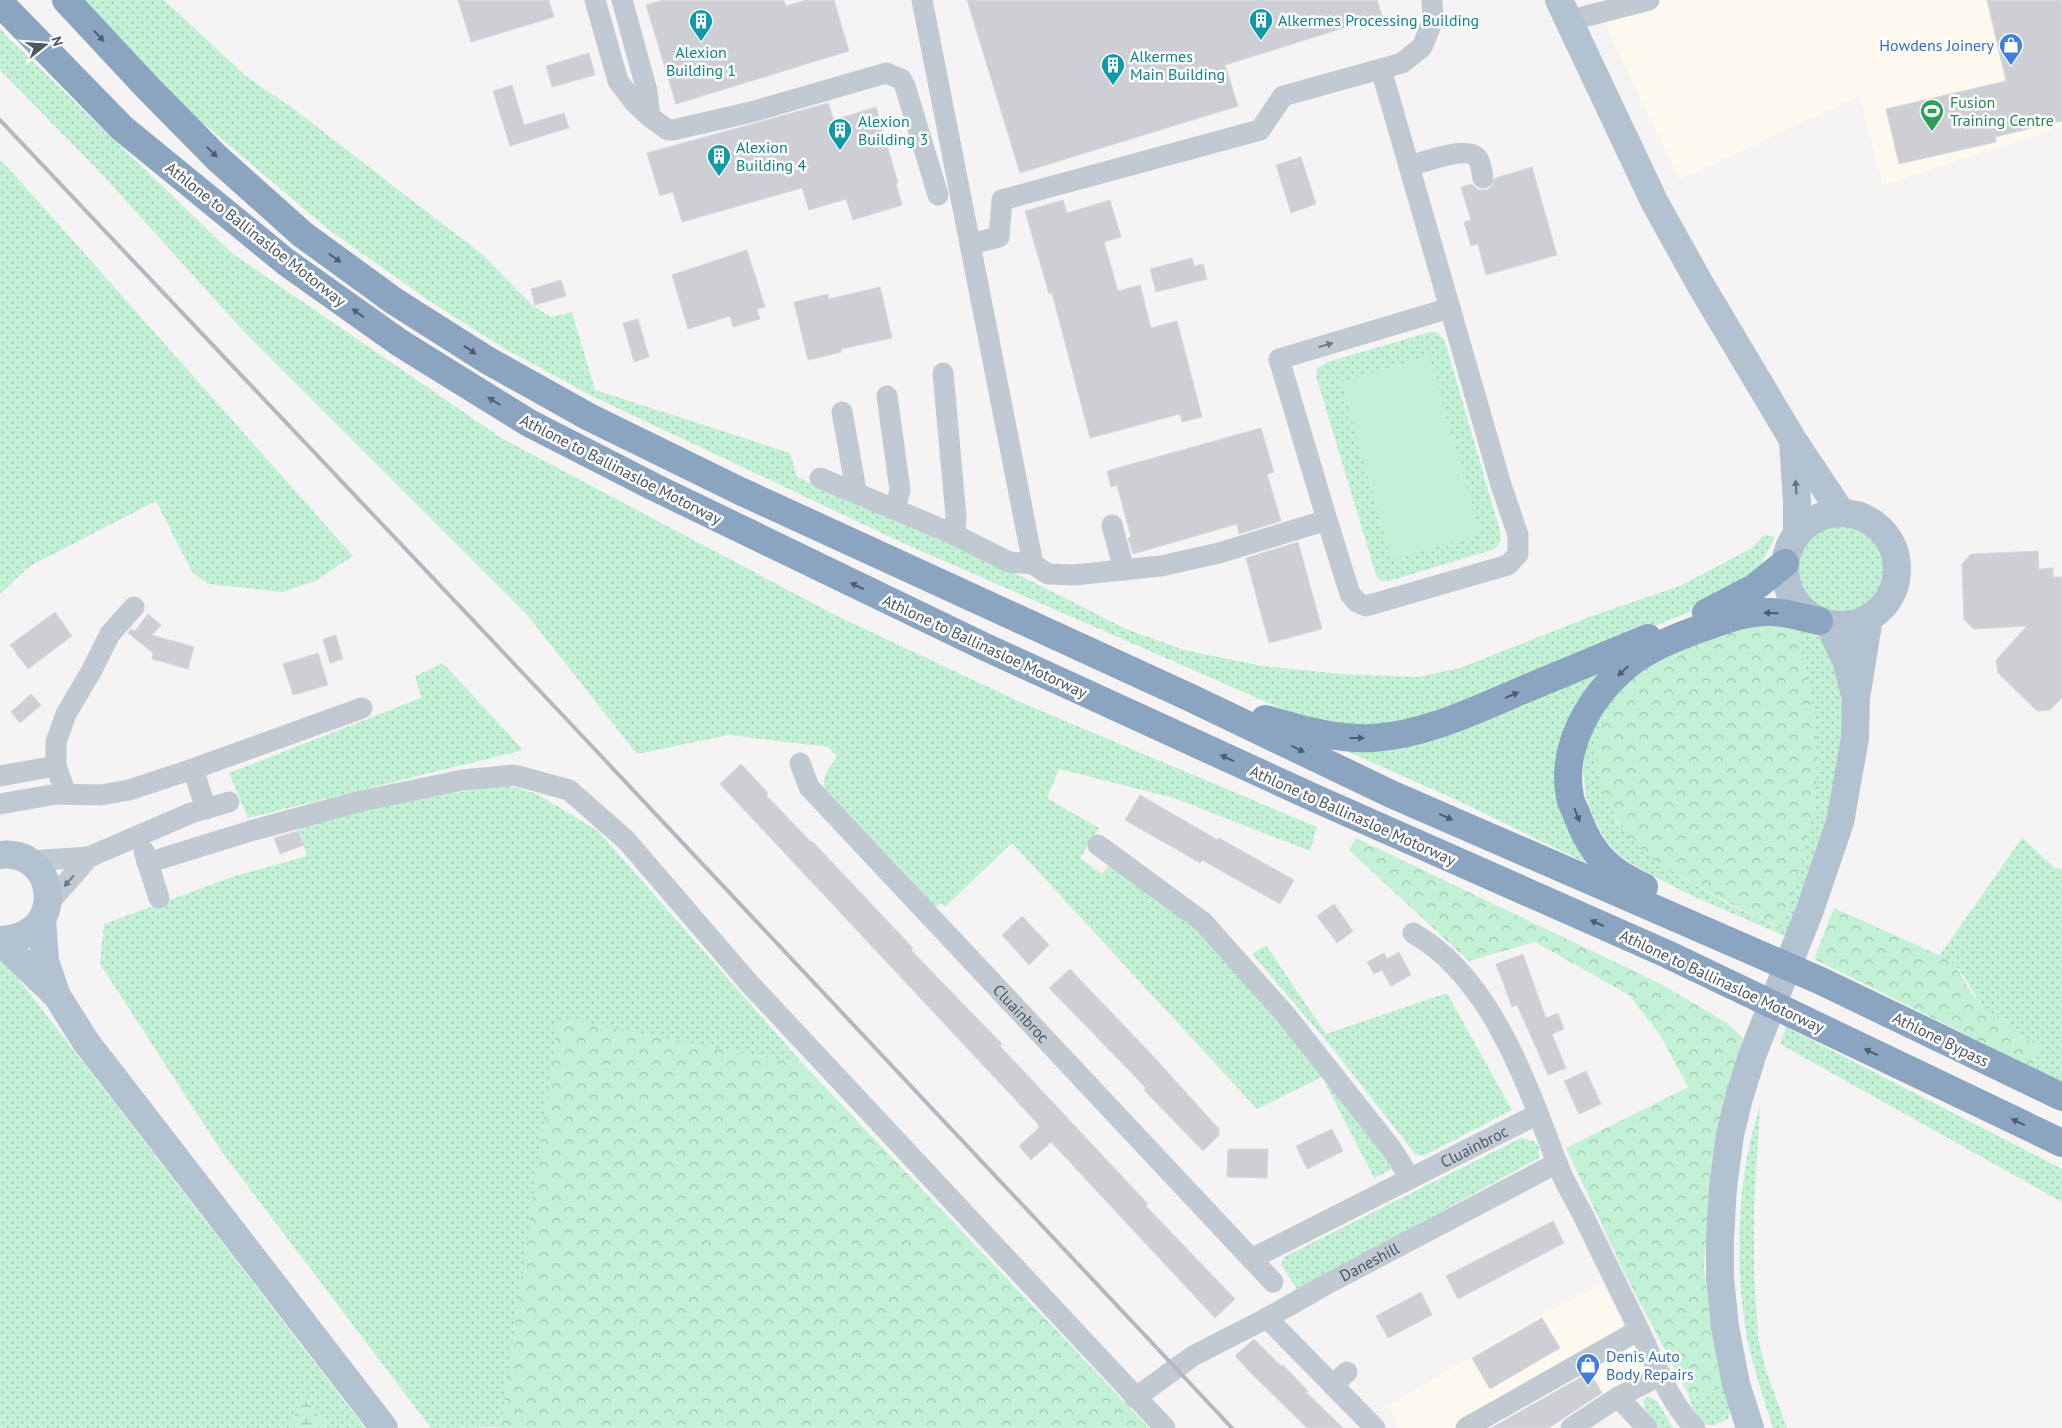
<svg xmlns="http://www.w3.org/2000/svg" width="2062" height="1428" font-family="'PT Sans',sans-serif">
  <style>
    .commercial { fill: #fdf9ef }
    .grass { fill: url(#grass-dots) }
    .forest { fill: url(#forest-crowns) }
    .wetland { fill: url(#wetland-marsh) }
    .pitch { fill: #c3f1d5 }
    .building { fill: #cdcfd5; stroke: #d7d9de }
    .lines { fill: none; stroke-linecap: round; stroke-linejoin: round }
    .minor { stroke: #c1cad2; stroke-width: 21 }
    .major { stroke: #b3c2d1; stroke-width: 28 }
    .highway { stroke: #8ba5c1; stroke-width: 28 }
    .rail { stroke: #b5b8bd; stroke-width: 4 }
    .oneway { fill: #505e6b }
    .oneway2 { fill: #6e7983 }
    .oneway3 { fill: #64717d }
    .labels { text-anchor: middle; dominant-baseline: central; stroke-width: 5; stroke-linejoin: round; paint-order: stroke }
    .culture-label { font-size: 16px; fill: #0d838f; stroke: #fff; text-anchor: start }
    .shop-label { font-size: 16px; fill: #366cbe; stroke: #fff; text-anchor: end }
    .leisure-label { font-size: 16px; fill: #27864d; stroke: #fff; text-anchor: start }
    .street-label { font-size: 16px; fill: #4a5661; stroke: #fff }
  </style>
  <defs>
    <pattern id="grass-dots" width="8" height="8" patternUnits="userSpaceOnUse" patternTransform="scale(1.25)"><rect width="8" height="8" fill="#c3f1d5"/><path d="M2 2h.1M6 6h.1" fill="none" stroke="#a0c6b0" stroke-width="1.8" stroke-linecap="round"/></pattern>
    <pattern id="forest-crowns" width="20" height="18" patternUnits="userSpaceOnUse" patternTransform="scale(1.25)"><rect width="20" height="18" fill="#c3f1d5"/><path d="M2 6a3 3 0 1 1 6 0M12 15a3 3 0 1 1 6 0" fill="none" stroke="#a0c6b0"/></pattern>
    <pattern id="wetland-marsh" width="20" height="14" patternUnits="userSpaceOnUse" patternTransform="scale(1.25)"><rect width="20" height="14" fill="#c3f1d5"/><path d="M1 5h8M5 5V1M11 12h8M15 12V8" fill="none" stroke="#a0c6b0"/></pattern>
  </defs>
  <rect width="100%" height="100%" fill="#f5f3f3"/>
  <path class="commercial" d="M 1596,0 L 2062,0 L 2062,127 L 1883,186 L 1860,96 L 1680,180 L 1611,37 Z
    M 1603,1284 L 1645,1369 L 1607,1395 L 1553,1428 L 1400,1428 L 1387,1406 L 1539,1316 Z"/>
  <path class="grass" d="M 80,0 L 164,0 L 247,77 L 295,110 L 483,255 L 532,305 L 551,317 L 572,312 L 595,390 L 790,453 L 797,477 L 1003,567 L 1126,629 L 1184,650 L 1263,666 L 1342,674 L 1418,677 L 1460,668 L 1592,616 L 1680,586 L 1752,548 L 1764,535 L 1775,537 L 1761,564 L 1721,599 L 1492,693 L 1429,715 L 1380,726 L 1336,726 L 1298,716 L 903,543 L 590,395 L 507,350 L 431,302 L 329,230 L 197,118 Z
    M 0,28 L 5,35 L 233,254 L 503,439 L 835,615 L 1020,702 L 1317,827 L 1310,851 L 1174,798 L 1059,769 L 1047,798 L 1099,828 L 1080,858 L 1102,874 L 1109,866 L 1122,868 L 1220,950 L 1390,1158 L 1392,1169 L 1374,1178 L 1322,1077 L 1257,1109 L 1012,843 L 945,907 L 941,903 L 936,907 L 825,788 C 821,775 829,768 837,757 L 828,747 L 729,735 L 637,754 L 528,616 L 246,334 L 99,171 L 0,70 Z
    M 0,160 L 12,172 L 353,556 L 315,581 L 283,592 L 208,584 L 192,572 L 156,501 L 30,566 L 0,594 Z
    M 1430,332 L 1437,333 L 1445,341 L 1500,531 L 1501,540 L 1495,549 L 1389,581 L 1381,581 L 1376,575 L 1316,376 L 1317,369 L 1327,362 Z
    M1794 567a46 46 0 1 1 92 0a46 46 0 1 1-92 0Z
    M 1796,627 L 1811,632 L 1829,644 L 1847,714 L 1835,802 L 1810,874 L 1785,936 L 1690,895 L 1637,867 L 1620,856 L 1607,842 L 1594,819 L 1586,796 L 1583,771 L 1585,747 L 1591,724 L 1625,683 L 1597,766 L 1604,791 L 1618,823 L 1639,848 L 1665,867 L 1728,904 L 1780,928 C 1801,877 1820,806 1817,751 C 1815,710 1805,667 1796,627 Z
    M 443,663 L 523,750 L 248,818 L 229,773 L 421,698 L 415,676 Z
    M 1605,664 L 1565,740 L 1600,870 L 1461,802 L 1342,749 Z
    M 504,784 L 537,794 L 598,831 L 803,1064 L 559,1019 L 501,1427 L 431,1428 L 222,1152 L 100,964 L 104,924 L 235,876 L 307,856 L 296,825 L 383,806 Z
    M 2022,838 L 2055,868 L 2062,869 L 2062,1082 L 2029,1066 L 2040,1048 C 2024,1036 2005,1025 1990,1012 C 1969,994 1966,967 1940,955 Z
    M 1266,945 L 1326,1034 L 1447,993 L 1512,1110 L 1427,1154 L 1422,1156 L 1415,1154 L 1330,1045 L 1252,954 Z
    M 0,961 L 17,977 L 365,1428 L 327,1428 L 303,1394 L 290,1428 L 0,1428 Z
    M 1786,1027 L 2062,1169 L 2062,1202 L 1780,1044 Z
    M 1760,1107 L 1754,1207 L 1754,1269 L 1758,1337 L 1766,1371 L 1787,1428 L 1773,1428 L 1772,1425 C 1763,1396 1753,1367 1747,1337 C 1734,1267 1737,1174 1760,1107 Z
    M 1521,1138 L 1533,1141 L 1539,1146 L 1539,1158 L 1298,1290 L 1281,1265 L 1284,1257 Z
    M 1720,1368 C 1724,1384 1734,1403 1728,1419 C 1723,1421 1718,1424 1713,1425 C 1696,1428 1692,1405 1688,1394 L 1695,1398 Z
    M 1648,1397 L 1657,1401 L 1673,1428 L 1659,1428 C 1652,1420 1644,1411 1643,1400 Z"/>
  <path class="forest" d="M 1756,624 L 1796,627 C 1805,667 1815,710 1817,751 C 1820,806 1801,877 1781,928 C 1748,913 1717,897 1686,879 C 1670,870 1652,861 1639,848 C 1611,821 1588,768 1600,730 C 1603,719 1609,709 1615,699 C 1621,689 1627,681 1637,673 C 1671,647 1715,637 1756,624 Z
    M 1356,838 L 1661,984 L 1727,1023 L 1743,1038 L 1722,1112 L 1706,1236 L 1704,1268 L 1709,1309 L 1720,1368 L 1717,1389 C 1707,1397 1700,1400 1688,1394 L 1624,1272 L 1566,1148 L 1688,1087 L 1660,1035 L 1629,995 L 1535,942 L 1469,961 L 1349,850 Z
    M 1834,908 L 1952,961 L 1973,995 L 1990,1012 L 2040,1048 L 2029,1066 L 1814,959 Z
    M 558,1018 L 803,1064 L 1149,1428 L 499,1428 L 501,1427 Z"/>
  <path class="wetland" d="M 303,1394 L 327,1428 L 290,1428 Z"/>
  <path class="pitch" d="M 1429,356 L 1481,534 L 1392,560 L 1341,382 Z"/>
  <path class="building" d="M 458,0 L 549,0 L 554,17 L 471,42 Z
    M 664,0 L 784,0 L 786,6 L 806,0 L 834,0 L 849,51 L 676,104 L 646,5 Z
    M 967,0 L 1377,0 L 1382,16 L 1225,65 L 1238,106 L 1020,173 Z
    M 1987,0 L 2062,0 L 2062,121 L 1995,137 L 1996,142 L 1899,164 L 1886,109 L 2006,81 Z
    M 589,53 L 595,75 L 552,87 L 546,66 Z
    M 512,85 L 524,125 L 564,113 L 569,128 L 510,146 L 493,91 Z
    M 828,103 L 834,120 L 876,107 L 898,183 L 896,184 L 902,205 L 853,220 L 846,199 L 809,210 L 802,188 L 682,222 L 673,192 L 660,196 L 647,153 Z
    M 1301,157 L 1316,204 L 1291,213 L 1276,165 Z
    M 1532,167 L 1557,255 L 1486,275 L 1478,244 L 1471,246 L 1464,222 L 1471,220 L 1461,187 L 1472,184 L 1478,190 L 1486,190 L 1491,187 L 1495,178 Z
    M 1063,200 L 1067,213 L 1110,200 L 1121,237 L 1104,242 L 1118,291 L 1140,285 L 1151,328 L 1177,321 L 1202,417 L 1182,422 L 1180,414 L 1090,438 L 1052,293 L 1049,294 L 1025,211 Z
    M 747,250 L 765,307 L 757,309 L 760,319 L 733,327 L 730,316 L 688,329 L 672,275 Z
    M 1192,258 L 1194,266 L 1203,264 L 1207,279 L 1156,292 L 1150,269 Z
    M 561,280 L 566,296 L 535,305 L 531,289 Z
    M 880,287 L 892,338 L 841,349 L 841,352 L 808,360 L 794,302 L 828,294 L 829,299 Z
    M 638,319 L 649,357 L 634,362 L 623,323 Z
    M 1261,428 L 1274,472 L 1267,474 L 1281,521 L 1239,534 L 1237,524 L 1133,554 L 1128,538 L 1131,537 L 1117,485 L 1111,487 L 1107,471 Z
    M 1298,542 L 1322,629 L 1269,643 L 1246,558 Z
    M 2038,551 L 2039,569 L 2053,568 L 2053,577 L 2062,577 L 2062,698 L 2050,710 L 2037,711 L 1998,673 L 1996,660 L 2027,626 L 1974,629 L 1964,620 L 1962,564 L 1971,554 Z
    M 55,612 L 72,636 L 28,669 L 10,645 Z
    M 148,614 L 161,625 L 152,635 L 194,647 L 188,669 L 152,659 L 153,653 L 128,633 L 131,629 L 135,631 Z
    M 336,635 L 343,659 L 330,663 L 323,639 Z
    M 318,653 L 328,685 L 293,695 L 283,664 Z
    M 31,694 L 41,705 L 20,723 L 11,712 Z
    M 741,764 L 768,793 L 766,795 L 811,842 L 812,841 L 913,948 L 911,950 L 1002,1044 L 1000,1046 L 1148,1204 L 1146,1206 L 1235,1299 L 1215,1318 L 1051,1142 L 1031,1160 L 1019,1146 L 1039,1128 L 1038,1124 L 720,784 Z
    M 1140,795 L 1218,840 L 1219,838 L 1294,880 L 1280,904 L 1202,860 L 1200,863 L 1125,820 Z
    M 298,831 L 304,845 L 280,854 L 274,838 Z
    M 1334,904 L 1353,931 L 1337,943 L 1317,916 Z
    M 1022,916 L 1049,945 L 1029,965 L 1002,935 Z
    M 1399,952 L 1411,975 L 1391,986 L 1382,970 L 1374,974 L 1367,962 L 1384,953 L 1387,959 Z
    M 1523,954 L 1546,1018 L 1558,1013 L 1564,1029 L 1552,1034 L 1566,1068 L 1548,1075 L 1517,1005 L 1512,1007 L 1496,964 Z
    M 1070,969 L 1154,1057 L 1219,1129 L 1219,1135 L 1203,1151 L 1144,1090 L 1146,1088 L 1049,988 Z
    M 1586,1071 L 1601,1104 L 1579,1114 L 1564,1081 Z
    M 1332,1129 L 1343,1151 L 1307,1169 L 1296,1146 Z
    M 1228,1149 L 1268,1149 L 1267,1178 L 1227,1177 Z
    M 1553,1221 L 1564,1243 L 1458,1299 L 1446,1276 Z
    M 1421,1292 L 1432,1315 L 1388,1338 L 1376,1316 Z
    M 1542,1318 L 1560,1348 L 1490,1389 L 1472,1358 Z
    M 1254,1339 L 1281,1366 L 1283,1365 L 1308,1391 L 1306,1392 L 1343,1428 L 1307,1428 L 1252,1374 L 1235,1356 Z
    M 1590,1372 L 1602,1393 L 1549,1428 L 1491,1428 Z"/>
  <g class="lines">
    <g class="minor">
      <path d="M 595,0 L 618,81 L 634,102 L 650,117 L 668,130 L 673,130 L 751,112 L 886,73 L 901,79 L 905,86 L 938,195"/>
      <path d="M 622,0 L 647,91 L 650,117"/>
      <path d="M 1570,24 L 1583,17 L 1649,0"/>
      <path d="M 1409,166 C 1423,163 1468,144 1478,159 C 1481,164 1482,173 1483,178"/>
      <path d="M 970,244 L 999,237 L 1002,200 L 1260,130 L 1283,96 L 1402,63 L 1422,47 L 1433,20 L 1432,0"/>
      <path d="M 943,373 L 956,516 L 955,535"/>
      <path d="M 887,396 L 900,490 L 895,509"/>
      <path d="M 842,412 L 855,484 L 855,492"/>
      <path d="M 820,478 L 951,533 L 1009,562 L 1033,564 L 922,0"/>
      <path d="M 1327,520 L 1350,594 L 1357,602 L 1366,606 L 1508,565 L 1518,554 L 1518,535 L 1501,485 L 1381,69"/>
      <path d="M 1112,525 L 1124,570"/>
      <path d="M 1033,564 L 1048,574 L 1074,575 L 1161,566 L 1219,553 L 1327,520 L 1279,359 L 1450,308"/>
      <path id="s1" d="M 800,763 L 809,787 L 1273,1282"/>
      <path d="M 193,769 L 206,809"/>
      <path d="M 0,776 L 56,766"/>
      <path d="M 66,794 L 56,766 L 56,742 L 66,714 L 92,670 L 110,634 L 134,607"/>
      <path d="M 0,804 L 57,794 L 101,795 L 129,790 L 193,769 L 362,708"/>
      <path d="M 1098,845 L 1203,922 L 1285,1014 L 1391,1148 L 1410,1178"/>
      <path d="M 144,851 L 159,898"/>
      <path d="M 29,861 L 89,857 L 191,813 L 229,802"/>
      <path d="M 147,863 L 254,830 L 361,801 L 463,780 L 514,775 L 569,790 L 626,840 L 749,983 L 1165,1428"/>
      <path d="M 48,904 L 89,857"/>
      <path d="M 1413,933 C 1491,977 1527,1084 1557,1163 C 1564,1182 1575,1200 1584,1217 C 1602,1255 1621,1292 1639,1330 C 1654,1361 1670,1404 1695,1428"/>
      <path id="s2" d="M 1251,1259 L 1538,1114"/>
      <path d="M 1333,1385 L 1347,1372"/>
      <path d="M 1618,1397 L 1647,1428"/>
      <path d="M 1135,1398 L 1193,1356 L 1267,1318"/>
      <path id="s3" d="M 1375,1428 L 1267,1318 L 1327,1284 L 1557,1163"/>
      <path d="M 1466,1428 L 1639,1330"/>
      <path d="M 1571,1428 L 1618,1397 L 1661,1375"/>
    </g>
    <path class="major" d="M 1559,0 L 1655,203 L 1700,284 L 1793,440 L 1841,512
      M 1793,441 L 1797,501 L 1797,534
      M1785 569a56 56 0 1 1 112 0a56 56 0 1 1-112 0Z
      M 1829,625 L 1846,660 L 1854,691
      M 0,855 C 58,848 69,938 0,940
      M 42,919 L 45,961 L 57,996 L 86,1042 L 384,1428
      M 0,941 L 54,993
      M 1750,1428 L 1736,1384 L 1725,1327 L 1720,1278 L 1720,1238 L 1723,1187 L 1730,1135 L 1739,1098 L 1753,1053 L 1810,910 L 1840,822 L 1855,738 L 1856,698 L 1869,618"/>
    <path class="highway" d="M 66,0 L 147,87 L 217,158 L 302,234 L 394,301 L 487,360 L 589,417 L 740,491 L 1191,698 L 1391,794 L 1821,981 L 2062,1097
      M 0,3 L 122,128 L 286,262 L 400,343 L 529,423 L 654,487 L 983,646 L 1319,800 L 1667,954 L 2062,1143
      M 1706,613 L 1754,588 L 1785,563
      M 1265,719 C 1300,729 1336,740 1373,738 C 1423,735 1472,712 1518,692 C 1561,674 1605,656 1648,638
      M 1644,887 C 1608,871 1592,854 1578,818 C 1576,811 1571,804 1570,797 C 1560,746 1591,695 1629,664 C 1652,646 1681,635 1708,626 C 1727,619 1750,611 1771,612 C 1786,612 1804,618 1819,621"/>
    <path class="rail" d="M 0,120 L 572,725 L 1232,1428"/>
  </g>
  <defs><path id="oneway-solid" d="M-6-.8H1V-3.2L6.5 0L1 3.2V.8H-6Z" transform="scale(1.25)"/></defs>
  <g class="oneway">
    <use href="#oneway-solid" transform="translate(99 36) rotate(47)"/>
    <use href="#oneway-solid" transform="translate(212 152) rotate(45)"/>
    <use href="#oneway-solid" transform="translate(335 258) rotate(36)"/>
    <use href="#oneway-solid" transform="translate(358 313) rotate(-144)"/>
    <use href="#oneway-solid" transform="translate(470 350) rotate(33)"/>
    <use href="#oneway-solid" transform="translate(494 401) rotate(-148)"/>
    <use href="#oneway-solid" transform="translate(857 586) rotate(-155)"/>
    <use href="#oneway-solid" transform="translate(1771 613) rotate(-178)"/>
    <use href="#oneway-solid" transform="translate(1623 671) rotate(137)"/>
    <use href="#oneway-solid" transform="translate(1512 695) rotate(-23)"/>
    <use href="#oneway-solid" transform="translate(1357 738)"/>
    <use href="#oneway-solid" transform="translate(1298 749) rotate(26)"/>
    <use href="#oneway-solid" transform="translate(1227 758) rotate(-155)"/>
    <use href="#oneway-solid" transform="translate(1577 815) rotate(69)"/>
    <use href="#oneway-solid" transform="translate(1446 817) rotate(24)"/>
    <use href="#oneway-solid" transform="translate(1597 923) rotate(-156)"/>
    <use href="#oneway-solid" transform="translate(1871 1052) rotate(-155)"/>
    <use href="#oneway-solid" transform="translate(2018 1122) rotate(-155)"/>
  </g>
  <g class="oneway2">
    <use href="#oneway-solid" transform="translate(1326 345) rotate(-16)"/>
    <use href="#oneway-solid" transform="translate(69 881) rotate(131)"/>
  </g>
  <use class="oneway3" href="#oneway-solid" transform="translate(1796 487) rotate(-94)"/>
  <defs>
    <g id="building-pin" transform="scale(1.25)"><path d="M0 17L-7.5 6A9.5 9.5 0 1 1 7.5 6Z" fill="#0f9aa8" stroke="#fff"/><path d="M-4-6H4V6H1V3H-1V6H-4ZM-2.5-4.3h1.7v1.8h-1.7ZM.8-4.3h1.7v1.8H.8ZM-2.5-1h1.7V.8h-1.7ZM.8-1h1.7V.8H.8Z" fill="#fff"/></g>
    <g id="shop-pin" transform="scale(1.25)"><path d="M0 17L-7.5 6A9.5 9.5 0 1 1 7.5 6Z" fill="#3f7fe0" stroke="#fff"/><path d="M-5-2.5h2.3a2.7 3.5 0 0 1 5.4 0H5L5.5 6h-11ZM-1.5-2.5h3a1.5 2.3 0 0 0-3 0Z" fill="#fff"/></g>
    <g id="stadium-pin" transform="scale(1.25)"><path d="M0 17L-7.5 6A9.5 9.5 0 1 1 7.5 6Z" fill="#2e9e5b" stroke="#fff"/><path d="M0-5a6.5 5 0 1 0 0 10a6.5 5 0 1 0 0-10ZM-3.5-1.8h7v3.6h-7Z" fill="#fff"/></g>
  </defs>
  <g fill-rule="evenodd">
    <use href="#building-pin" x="1261" y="20"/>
    <use href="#building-pin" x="701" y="21"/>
    <use href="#shop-pin" x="2011" y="45"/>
    <use href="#building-pin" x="1113" y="65"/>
    <use href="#stadium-pin" x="1932" y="111"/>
    <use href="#building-pin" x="840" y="130"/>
    <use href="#building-pin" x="719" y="156"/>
    <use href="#shop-pin" x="1588" y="1365"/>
  </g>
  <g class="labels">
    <g class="culture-label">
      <text x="1278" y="20">Alkermes Processing Building</text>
      <text x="701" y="52" text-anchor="middle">Alexion<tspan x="701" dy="18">Building 1</tspan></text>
      <text x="1130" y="56">Alkermes<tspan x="1130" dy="18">Main Building</tspan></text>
      <text x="858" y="121">Alexion<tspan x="858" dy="18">Building 3</tspan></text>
      <text x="736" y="147">Alexion<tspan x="736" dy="18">Building 4</tspan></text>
    </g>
    <g class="shop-label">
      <text x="1994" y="45">Howdens Joinery</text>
      <text x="1606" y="1356" text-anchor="start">Denis Auto<tspan x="1606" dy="18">Body Repairs</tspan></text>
    </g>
    <g class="leisure-label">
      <text x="1950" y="102">Fusion<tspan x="1950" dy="18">Training Centre</tspan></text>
    </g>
    <g class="street-label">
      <text transform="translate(256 234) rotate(38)">Athlone to Ballinasloe Motorway</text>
      <text transform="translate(621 469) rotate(27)">Athlone to Ballinasloe Motorway</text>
      <text transform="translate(985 646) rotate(25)">Athlone to Ballinasloe Motorway</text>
      <text transform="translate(1353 815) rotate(24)">Athlone to Ballinasloe Motorway</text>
      <text transform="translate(1722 981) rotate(25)">Athlone to Ballinasloe Motorway</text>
      <text stroke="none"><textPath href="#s1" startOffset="336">Cluainbroc</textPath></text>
      <text transform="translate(1941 1039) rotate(26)">Athlone Bypass</text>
      <text stroke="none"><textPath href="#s2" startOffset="250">Cluainbroc</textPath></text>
      <text stroke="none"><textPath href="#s3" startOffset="271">Daneshill</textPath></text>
    </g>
  </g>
  <g transform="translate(45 45) rotate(73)" stroke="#ffffff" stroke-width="4" paint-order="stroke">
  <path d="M0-4L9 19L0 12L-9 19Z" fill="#4a5661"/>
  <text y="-8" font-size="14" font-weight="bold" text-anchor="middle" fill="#4a5661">N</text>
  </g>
</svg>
